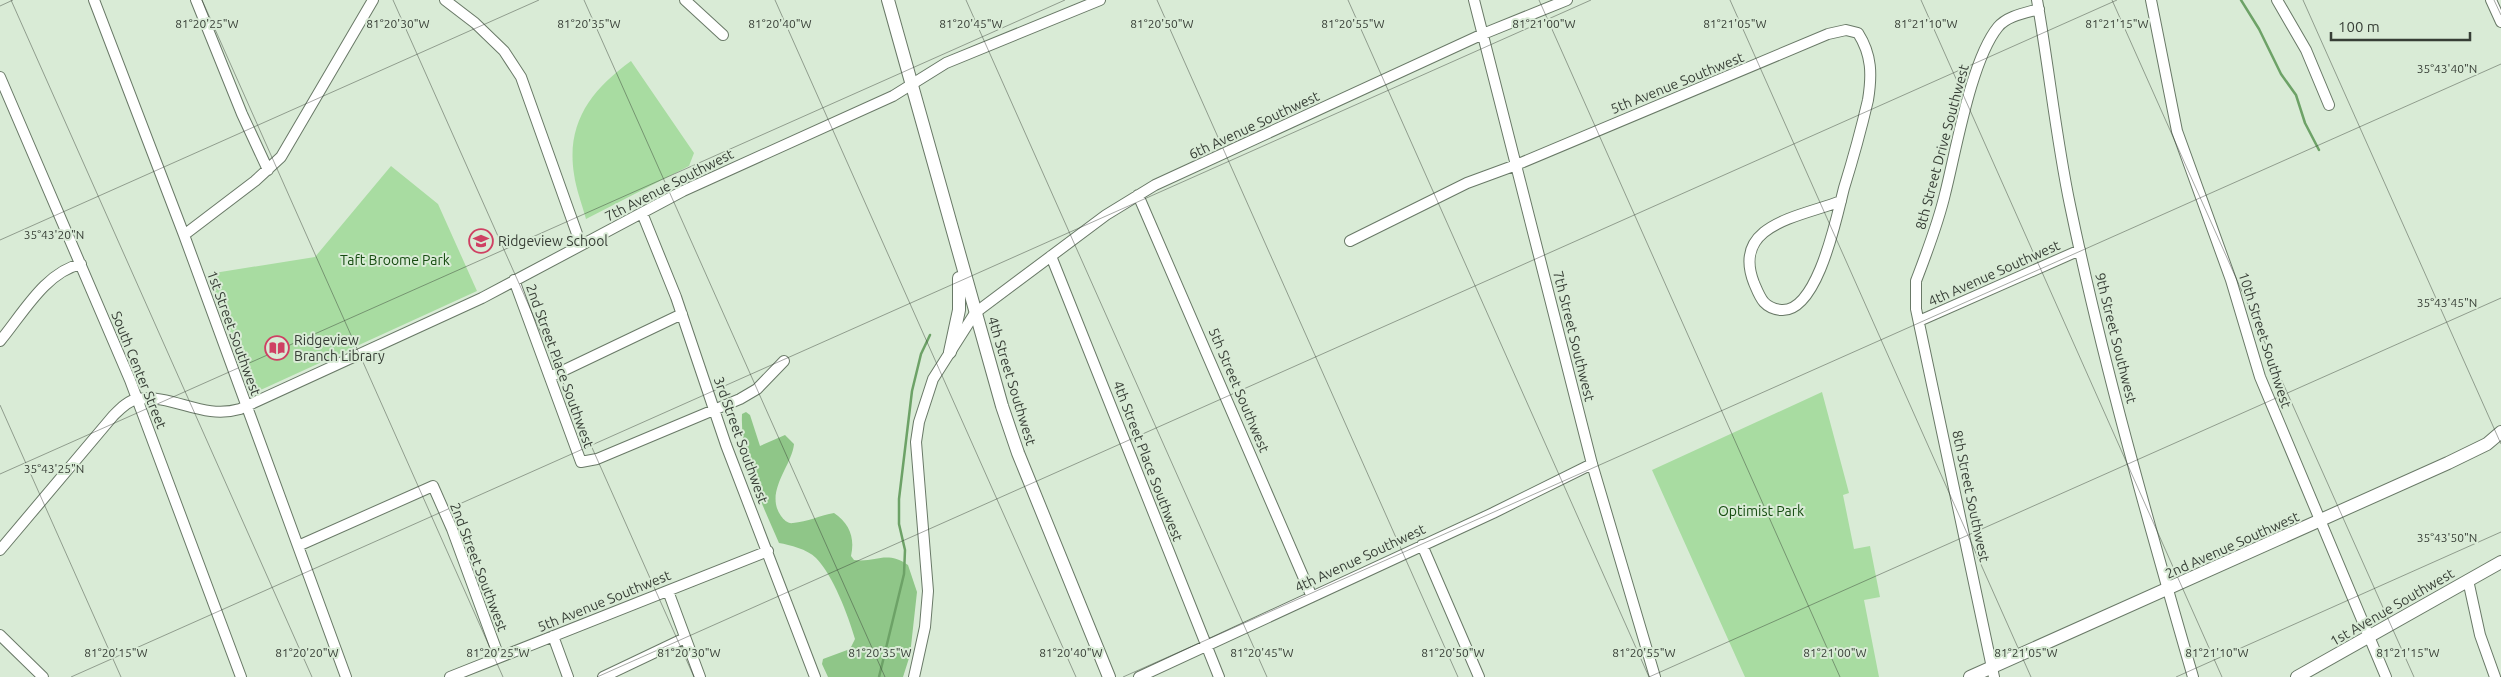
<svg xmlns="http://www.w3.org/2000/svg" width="2501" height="677" font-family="Ubuntu,sans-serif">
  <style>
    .green { fill: #a8dca1 }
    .forest { fill: #8fc688 }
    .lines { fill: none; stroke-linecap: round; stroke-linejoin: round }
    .stream { stroke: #6da267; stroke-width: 2.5 }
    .minor-casing { stroke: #697967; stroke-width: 12 }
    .major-casing { stroke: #697967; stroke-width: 14 }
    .minor { stroke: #fff; stroke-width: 10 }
    .major { stroke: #fff; stroke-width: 12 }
    .ticks { fill: none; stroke: #373e36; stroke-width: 1; stroke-opacity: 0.45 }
    .labels { text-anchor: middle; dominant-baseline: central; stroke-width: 4; stroke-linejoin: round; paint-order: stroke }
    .street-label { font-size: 14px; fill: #373e36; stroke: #d9ebd6 }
    .poi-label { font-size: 14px; fill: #373e36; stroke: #d9ebd6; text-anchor: start }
    .park-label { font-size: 14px; fill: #164c11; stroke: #d9ebd6 }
    .ticks-label { font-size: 12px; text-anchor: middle; fill: #373e36; stroke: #d9ebd6; stroke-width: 4; stroke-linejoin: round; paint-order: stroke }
  </style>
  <rect width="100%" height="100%" fill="#d9ebd6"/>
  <path class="green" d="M 631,61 L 694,153 L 689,166 L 586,219 C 582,204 576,189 574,174 C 566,123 591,90 631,61 Z
    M 391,166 L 438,204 L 477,291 L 254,393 L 208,274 L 315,257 Z
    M 1822,392 L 1849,493 L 1843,495 L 1854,549 L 1870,546 L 1880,597 L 1864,600 L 1879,677 L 1745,677 L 1652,470 Z"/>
  <path class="forest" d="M 746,412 L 750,415 L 760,446 L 785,435 L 794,444 C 792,466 764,492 781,516 C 784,520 788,524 793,523 C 807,522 821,515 834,513 C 850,524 855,538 851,556 L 854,560 C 876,563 886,550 908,565 L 917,592 L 910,655 L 903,677 L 828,677 L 822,664 L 823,659 L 850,649 L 855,639 C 848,615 833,575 816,558 C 807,549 790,545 779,543 C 761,501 740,461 742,414 Z"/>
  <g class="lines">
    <path class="stream" d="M 2241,0 L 2259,29 L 2281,74 L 2296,95 L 2305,123 L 2319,150
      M 879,677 L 904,574 L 905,550 L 899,524 L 899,499 L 912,391 L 921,354 L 930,335"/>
    <g class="minor-casing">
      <path id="minor" d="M 94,0 L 184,235 L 346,677
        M 196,0 L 242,114 L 268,170
        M 445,0 L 475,23 L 504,51 L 521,77 L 581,245
        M 685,0 L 723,35
        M 1474,0 L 1592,464 L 1655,677
        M 2037,0 C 2049,68 2056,138 2070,205 C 2103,364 2148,521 2193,677
        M 2151,0 L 2177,131 L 2231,280 L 2260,377 L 2386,677
        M 2277,0 L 2306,50 L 2329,105
        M 2491,0 L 2501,22
        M 0,77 L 130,380 L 241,677
        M 1138,195 L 1312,597
        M 642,213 L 676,297 L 726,445 L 815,677
        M 184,235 L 255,181 L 281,157 L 373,0
        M 1350,241 L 1467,183 L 1516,165 L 1828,34 L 1846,30 L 1858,33 C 1872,55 1872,75 1868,100 C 1861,130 1853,159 1844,188 C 1837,215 1818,313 1781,310 C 1763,308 1760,297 1754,283 C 1731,224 1800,217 1841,201
        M 1051,256 L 1219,677
        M 514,280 L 581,462 L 597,459 L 740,399 L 757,389 L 784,361
        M 1919,321 L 2080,250
        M 0,341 C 22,315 45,272 81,264
        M 550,377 L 682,314
        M 1422,545 L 1479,677
        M 298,546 L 433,486 L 452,529 L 499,657
        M 0,550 L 113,416 C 119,410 128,400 138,399 C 174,394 202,420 240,409 L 482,298 L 683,191 L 893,96 L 946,63 L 1100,0
        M 2468,580 L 2480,635 L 2495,677
        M 668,591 L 700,677
        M 0,635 L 43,677
        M 553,636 L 568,677
        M 450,677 L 768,551
        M 603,677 L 685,638
        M 914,677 L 925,627 L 928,591 L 916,442 L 919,422 L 933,379 L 975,313 L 1106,215 L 1155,185 L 1483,34 L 1567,0
        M 1139,677 L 1493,513 L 1592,464
        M 1994,677 L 1916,309 L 1916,281 C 1927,252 1938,224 1945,194 C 1956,151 1971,60 1998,27 C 2007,16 2025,13 2039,9"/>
    </g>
    <g class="major-casing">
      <path id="major" d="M 888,0 L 1002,406 L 1018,453 L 1109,677
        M 950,352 L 959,310 L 959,278
        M 1970,677 L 2448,463 L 2487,444 L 2501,432
        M 2297,677 L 2501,562"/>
    </g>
    <use href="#minor" class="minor"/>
    <use href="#major" class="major"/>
  </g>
  <path class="ticks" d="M 11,0 L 312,677M 202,0 L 503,677M 393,0 L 694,677M 584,0 L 885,677M 775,0 L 1076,677M 966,0 L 1267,677M 1157,0 L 1458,677M 1348,0 L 1649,677M 1539,0 L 1840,677M 1730,0 L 2031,677M 1921,0 L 2222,677M 2112,0 L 2414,677M 2303,0 L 2501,444M 2494,0 L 2501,15M 0,6 L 13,0M 0,240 L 539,0M 0,405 L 121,677M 0,474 L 1065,0M 71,677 L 1591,0M 597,677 L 2117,0M 1123,677 L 2501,64M 1649,677 L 2501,298M 2176,677 L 2501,532"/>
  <defs>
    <g id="school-ring" transform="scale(1.25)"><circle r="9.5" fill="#d9ebd6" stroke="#cf4063" stroke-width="1.5"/><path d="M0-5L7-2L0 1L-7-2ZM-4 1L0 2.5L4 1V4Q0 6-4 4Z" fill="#cf4063"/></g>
    <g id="library-ring" transform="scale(1.25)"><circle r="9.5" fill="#d9ebd6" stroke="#cf4063" stroke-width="1.5"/><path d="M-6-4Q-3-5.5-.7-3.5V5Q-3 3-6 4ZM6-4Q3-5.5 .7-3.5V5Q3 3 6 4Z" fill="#cf4063"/></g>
  </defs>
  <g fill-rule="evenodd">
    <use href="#school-ring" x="481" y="241"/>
    <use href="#library-ring" x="277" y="348"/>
  </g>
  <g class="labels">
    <g class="street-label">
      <text transform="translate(1677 83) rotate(-22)">5th Avenue Southwest</text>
      <text transform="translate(1254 125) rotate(-25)">6th Avenue Southwest</text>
      <text transform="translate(1942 147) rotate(-75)">8th Street Drive Southwest</text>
      <text transform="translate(669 185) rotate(-27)">7th Avenue Southwest</text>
      <text transform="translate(1994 273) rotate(-24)">4th Avenue Southwest</text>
      <text transform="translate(234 333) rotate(70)">1st Street Southwest</text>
      <text transform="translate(1574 336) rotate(76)">7th Street Southwest</text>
      <text transform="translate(2116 338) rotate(76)">9th Street Southwest</text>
      <text transform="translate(2265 340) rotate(72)">10th Street Southwest</text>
      <text transform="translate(560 366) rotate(70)">2nd Street Place Southwest</text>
      <text transform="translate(139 370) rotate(68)">South Center Street</text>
      <text transform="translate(1012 381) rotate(73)">4th Street Southwest</text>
      <text transform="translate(1239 390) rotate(67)">5th Street Southwest</text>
      <text transform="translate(741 440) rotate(70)">3rd Street Southwest</text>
      <text transform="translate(1148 461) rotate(69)">4th Street Place Southwest</text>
      <text transform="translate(1971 496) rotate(78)">8th Street Southwest</text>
      <text transform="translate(2232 545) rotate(-24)">2nd Avenue Southwest</text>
      <text transform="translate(1360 558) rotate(-25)">4th Avenue Southwest</text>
      <text transform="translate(479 567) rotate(69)">2nd Street Southwest</text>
      <text transform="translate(604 601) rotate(-22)">5th Avenue Southwest</text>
      <text transform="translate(2392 607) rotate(-30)">1st Avenue Southwest</text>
    </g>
    <g class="poi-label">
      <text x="498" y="241">Ridgeview School</text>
      <text x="294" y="340">Ridgeview<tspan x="294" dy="16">Branch Library</tspan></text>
    </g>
    <g class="park-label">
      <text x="395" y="260">Taft Broome Park</text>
      <text x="1761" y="511">Optimist Park</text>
    </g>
  </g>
  <g class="ticks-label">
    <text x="207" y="28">81°20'25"W</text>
    <text x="398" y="28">81°20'30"W</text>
    <text x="589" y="28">81°20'35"W</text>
    <text x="780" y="28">81°20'40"W</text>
    <text x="971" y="28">81°20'45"W</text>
    <text x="1162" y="28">81°20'50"W</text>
    <text x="1353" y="28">81°20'55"W</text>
    <text x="1544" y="28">81°21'00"W</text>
    <text x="1735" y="28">81°21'05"W</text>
    <text x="1926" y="28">81°21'10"W</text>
    <text x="2117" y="28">81°21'15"W</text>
    <text x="2447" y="73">35°43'40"N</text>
    <text x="54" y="239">35°43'20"N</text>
    <text x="2447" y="307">35°43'45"N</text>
    <text x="54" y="473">35°43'25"N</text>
    <text x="2447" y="542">35°43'50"N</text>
    <text x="116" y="657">81°20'15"W</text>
    <text x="307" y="657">81°20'20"W</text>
    <text x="498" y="657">81°20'25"W</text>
    <text x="689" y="657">81°20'30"W</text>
    <text x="880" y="657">81°20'35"W</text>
    <text x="1071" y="657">81°20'40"W</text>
    <text x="1262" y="657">81°20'45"W</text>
    <text x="1453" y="657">81°20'50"W</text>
    <text x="1644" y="657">81°20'55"W</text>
    <text x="1835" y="657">81°21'00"W</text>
    <text x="2026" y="657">81°21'05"W</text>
    <text x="2217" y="657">81°21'10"W</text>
    <text x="2408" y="657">81°21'15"W</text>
  </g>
  <path d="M2331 32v8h139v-8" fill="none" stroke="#373e36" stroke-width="2.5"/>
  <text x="2338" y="32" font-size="15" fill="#373e36" stroke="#d9ebd6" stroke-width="4" paint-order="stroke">100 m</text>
</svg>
